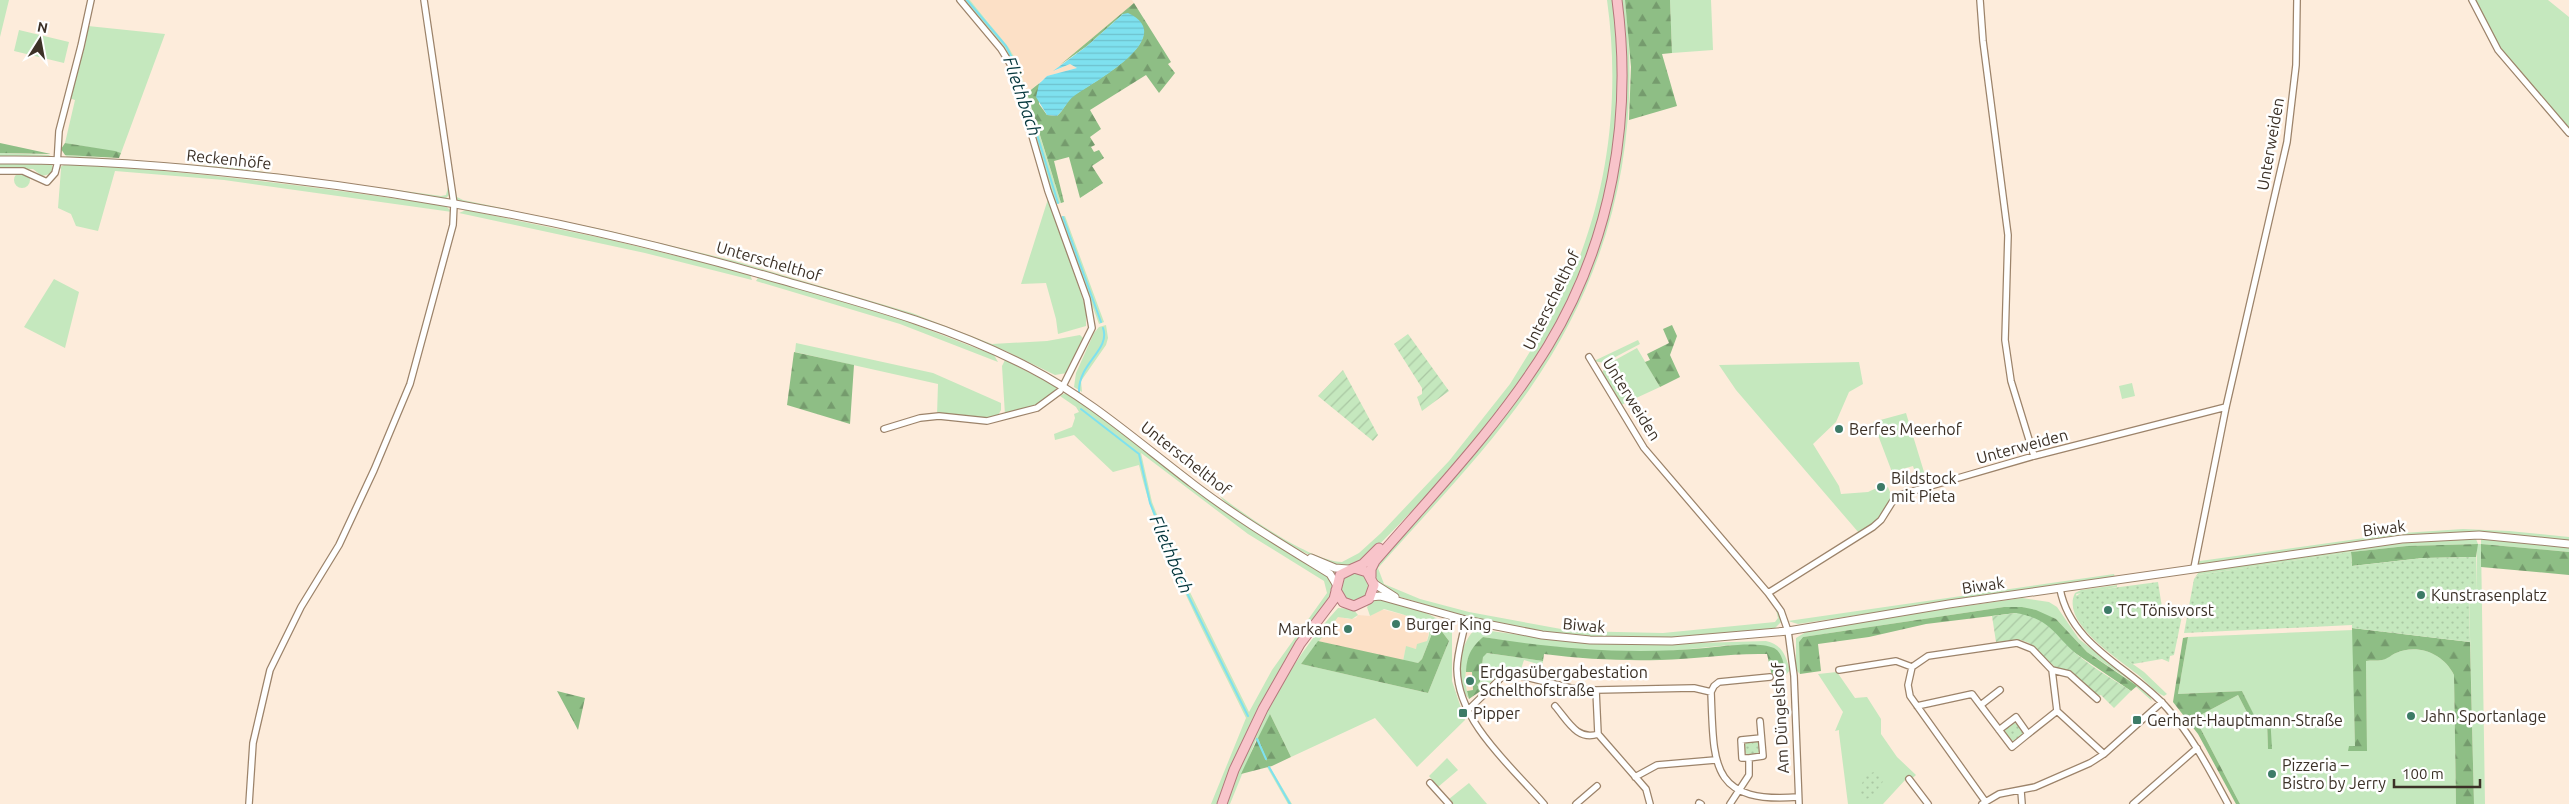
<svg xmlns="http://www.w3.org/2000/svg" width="2569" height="804" font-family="Ubuntu,sans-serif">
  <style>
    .built { fill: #fce0c6 }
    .grass { fill: #c5e8be; fill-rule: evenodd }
    .forest { fill: url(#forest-firs) }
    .park { fill: url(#park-dots) }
    .garden { fill: url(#garden-furrows) }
    .water { fill: url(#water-rules) }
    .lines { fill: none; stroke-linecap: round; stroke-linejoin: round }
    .stream { stroke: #7ee1ef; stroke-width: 2 }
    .minor-casing { stroke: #9c836a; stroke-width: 8 }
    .tertiary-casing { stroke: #9c836a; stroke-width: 9 }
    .primary-casing { stroke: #b3777a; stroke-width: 11 }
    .minor { stroke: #fff; stroke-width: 5.5 }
    .tertiary { stroke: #fff; stroke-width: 7 }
    .primary { stroke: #f8c4ca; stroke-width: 9 }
    .poi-dot { fill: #3d7b67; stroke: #fff; stroke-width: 2 }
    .labels { text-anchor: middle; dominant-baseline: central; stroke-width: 5; stroke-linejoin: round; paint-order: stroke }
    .street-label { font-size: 16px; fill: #3c3127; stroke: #fff }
    .poi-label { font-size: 16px; fill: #3c3127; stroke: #fff; text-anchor: start }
    .water-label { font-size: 18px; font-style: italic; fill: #05373d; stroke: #fff }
  </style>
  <defs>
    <pattern id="forest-firs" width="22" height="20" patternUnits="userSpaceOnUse" patternTransform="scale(1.25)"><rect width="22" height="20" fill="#8ebe85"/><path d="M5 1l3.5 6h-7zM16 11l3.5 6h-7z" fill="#759b6d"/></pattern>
    <pattern id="park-dots" width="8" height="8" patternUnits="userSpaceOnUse" patternTransform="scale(1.25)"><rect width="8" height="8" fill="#c5e8be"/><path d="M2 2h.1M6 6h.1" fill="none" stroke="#aac7a3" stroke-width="1.8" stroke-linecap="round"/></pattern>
    <pattern id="garden-furrows" width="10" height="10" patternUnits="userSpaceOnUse" patternTransform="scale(1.25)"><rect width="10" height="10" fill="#c5e8be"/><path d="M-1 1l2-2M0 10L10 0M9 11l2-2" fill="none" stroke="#aac7a3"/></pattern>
    <pattern id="water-rules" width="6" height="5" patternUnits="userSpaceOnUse" patternTransform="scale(1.25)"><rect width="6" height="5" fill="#7ee1ef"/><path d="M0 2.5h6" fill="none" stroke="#6ec2cd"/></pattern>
  </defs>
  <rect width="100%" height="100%" fill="#fdecdb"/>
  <path class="built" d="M 970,0 L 1132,0 L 1134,3 L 1054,71 L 1070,64 L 1077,68 L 1047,76 L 1027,93 L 1022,77 L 990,24 Z
    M 1381,609 L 1412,617 L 1427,624 L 1429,630 L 1427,641 L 1416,649 L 1406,647 L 1403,661 L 1318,641 L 1338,616 L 1348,619 L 1356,618 L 1358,615 L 1370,616 Z
    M 1472,671 L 1473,690 L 1467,691 L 1466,672 Z"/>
  <path class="grass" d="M 0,0 L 9,0 L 0,37 Z
    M 964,0 L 970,0 L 1009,48 L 1017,62 L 1061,203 L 1056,204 L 1051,191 L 1013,64 L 1005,50 Z
    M 1607,0 L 1614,0 C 1618,42 1621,82 1618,124 C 1604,305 1483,441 1361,563 C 1352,565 1343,569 1334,566 C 1311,558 1232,515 1220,496 C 1247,516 1310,561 1342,562 L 1359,553 L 1381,533 L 1449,461 L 1510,384 L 1555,311 L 1556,304 C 1564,288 1575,271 1581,253 C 1611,172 1619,86 1607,0 Z
    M 1621,0 L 1625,0 C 1642,142 1611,272 1529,390 C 1485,453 1429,510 1378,568 L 1384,584 L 1420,599 L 1469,612 L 1572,631 L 1663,633 L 1775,622 L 1778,618 L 1776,610 L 1768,598 L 1780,614 L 1782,621 L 1775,628 C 1727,633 1679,639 1630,638 C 1557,637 1483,624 1414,601 C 1404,598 1386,594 1379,586 C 1375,581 1373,574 1373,568 L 1454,474 L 1567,319 L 1616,180 L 1621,155 L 1626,74 L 1626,35 Z
    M 1670,0 L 1711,0 L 1713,50 L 1672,53 Z
    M 2474,0 L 2548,0 L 2569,17 L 2569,130 L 2500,49 Z
    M 88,26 L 165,34 L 121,153 L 65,143 L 75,100 L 69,98 L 85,46 Z
    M 19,30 L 69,42 L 64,63 L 14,51 Z
    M 0,153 L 51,155 L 46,157 L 0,157 Z
    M 65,155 L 236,168 L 441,196 L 446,195 L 449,183 L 450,194 L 445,199 L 68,158 Z
    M 0,163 L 47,163 L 52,165 L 53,169 L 50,174 L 42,176 L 33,169 L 0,169 Z
    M 66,164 C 194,171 320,187 446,206 L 452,212 L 224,180 L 115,171 L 98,231 L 76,226 L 71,214 L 58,208 L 61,169 L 60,167 Z
    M14 180a8 8 0 1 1 16 0a8 8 0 1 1-16 0Z
    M 453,183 L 457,197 L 463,200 L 606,230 L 735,261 L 912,313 L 992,344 L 1047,341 L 1080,335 L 1084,339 L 1067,373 L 1055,375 L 1006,351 L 938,325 L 816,286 L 627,237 L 458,202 L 455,199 Z
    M 1048,199 L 1086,308 L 1086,326 L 1058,334 L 1056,319 L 1046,283 L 1021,284 Z
    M 466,210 L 607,239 L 750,274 L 752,280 L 645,253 L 459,213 Z
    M 1065,216 L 1104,322 L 1099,324 L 1060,217 Z
    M 759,276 L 906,321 L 994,355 L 998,362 L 900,324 L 756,281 Z
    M 54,279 L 79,292 L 65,348 L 24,327 Z
    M 1106,325 L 1108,338 L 1106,345 L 1081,381 L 1082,392 L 1074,387 L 1076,373 L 1094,333 L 1099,327 Z
    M 1638,340 L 1640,344 L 1604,363 L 1594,361 Z
    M 796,343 L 933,373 L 1001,403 L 1001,410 L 997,417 L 985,420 L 937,415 L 938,384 L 795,352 Z
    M 1637,348 L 1660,387 L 1621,405 L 1602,373 L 1606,365 Z
    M 1005,360 L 1057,387 C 1048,406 1023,410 1005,415 L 1002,366 Z
    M 1859,362 L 1863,384 L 1849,392 L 1836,422 L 1813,444 L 1839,486 L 1841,494 L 1868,492 L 1879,487 L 1881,491 L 1888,487 L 1892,497 L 1880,518 L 1859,533 L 1736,390 L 1719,365 Z
    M 2132,383 L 2135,396 L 2122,399 L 2119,386 Z
    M 1067,392 L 1096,411 L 1206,498 L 1332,579 L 1333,597 L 1309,630 L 1218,804 L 1211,804 L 1246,718 C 1207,636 1160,555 1139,465 L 1113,472 L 1074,435 L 1055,440 L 1054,434 L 1072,427 L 1075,418 L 1074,414 L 1079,412 L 1076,407 L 1060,396 ZM 1141,453 L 1248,534 L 1324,581 L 1327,593 L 1272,670 L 1249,712 L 1181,574 L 1152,502 Z
    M 1906,413 L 1928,485 L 1920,487 L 1913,466 L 1892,472 L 1873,422 Z
    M 2463,529 L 2509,531 L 2569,537 L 2569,541 L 2473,533 L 2403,536 L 2403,533 Z
    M 2400,533 L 2399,536 L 2197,565 L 2198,560 L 2200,561 Z
    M 2476,539 L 2478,544 L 2481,544 L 2481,539 L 2569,547 L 2569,552 L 2481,544 L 2485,804 L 2474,804 L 2469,593 L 2476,593 L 2477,544 L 2407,546 L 2351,552 L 2198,575 L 2194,579 L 2200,570 C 2292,557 2384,541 2476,539 Z
    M1339 586a15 15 0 1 1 30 0a15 15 0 1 1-30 0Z
    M 2114,574 L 2115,577 L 1798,624 L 1788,621 Z
    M 2117,585 L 2117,587 L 2076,594 C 2086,626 2087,635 2115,654 L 2116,652 L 2144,672 L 2167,694 L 2164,696 C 2153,691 2146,681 2137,674 C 2119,659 2060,623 2075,593 L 2081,590 Z
    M 1380,597 C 1400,603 1439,614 1452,631 L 1452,681 L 1465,720 L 1417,767 L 1375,718 L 1291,757 L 1270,714 L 1267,761 L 1256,740 L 1230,804 L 1225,804 C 1248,736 1290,661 1338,608 L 1353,609 L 1358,615 L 1352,619 L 1338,617 L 1301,664 L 1428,693 L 1449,641 L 1440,629 L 1435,626 L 1422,659 L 1418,663 L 1403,661 L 1406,646 L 1416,649 L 1417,644 L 1427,641 C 1428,638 1430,632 1429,629 C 1427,619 1393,612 1384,609 L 1370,616 L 1367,607 L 1374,599 Z
    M 2022,598 L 2049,602 L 2057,607 L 2079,639 L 2149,694 L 2152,701 L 2125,677 L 2087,652 L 2056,619 L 2022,607 L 2004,607 L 1803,637 L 1799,642 L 1800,674 L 1796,670 L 1796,638 L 1806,632 L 1915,613 Z
    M 1476,629 L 1558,640 L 1632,645 L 1766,641 C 1782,645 1785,654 1790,670 L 1786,675 L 1781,656 L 1766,646 L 1730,645 L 1669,651 L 1594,651 L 1535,646 L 1483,637 C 1467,660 1461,671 1469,699 C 1454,684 1459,641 1476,629 Z
    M 2353,630 L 2355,746 L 2367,750 L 2366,661 C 2371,660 2377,661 2382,660 C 2387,659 2391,655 2396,653 C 2418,643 2444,654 2454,675 L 2456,804 L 2240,804 L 2195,718 L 2238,695 L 2254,726 L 2267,720 L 2268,749 L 2271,749 L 2270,714 L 2256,720 L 2242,691 L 2178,694 L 2188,637 Z
    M 1487,653 L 1543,661 L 1541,675 L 1538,675 L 1541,665 L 1524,660 L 1521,669 L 1505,670 L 1482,690 L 1477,685 L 1480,682 L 1483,656 Z
    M 1837,672 L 1855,698 L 1867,697 L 1881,719 L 1881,734 L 1897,757 L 1916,775 L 1908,782 L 1906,779 L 1883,804 L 1848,804 L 1839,733 L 1839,730 L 1835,731 L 1843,712 L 1818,674 Z
    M 1447,758 L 1458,770 L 1438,787 L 1429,776 Z
    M 1267,767 L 1270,767 L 1292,804 L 1288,804 Z
    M 1469,783 L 1487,804 L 1453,804 L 1449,799 Z"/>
  <path class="forest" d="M 1625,0 L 1670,0 L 1672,53 L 1662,54 L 1677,106 L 1629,120 L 1631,67 Z
    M 1134,3 L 1171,62 L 1168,64 L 1175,73 L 1159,93 L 1146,75 L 1090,110 L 1101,129 L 1090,137 L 1095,145 L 1091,147 L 1094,152 L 1099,150 L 1104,158 L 1092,166 L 1103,183 L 1080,198 L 1069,157 L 1054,161 L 1064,202 L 1061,203 L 1027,93 L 1042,81 L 1039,84 L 1039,104 L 1047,115 L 1057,116 C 1064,110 1067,100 1074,95 C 1088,86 1160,46 1140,24 C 1136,20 1128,17 1123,14 L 1087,46 L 1060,65 Z
    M 0,143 L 51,154 L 0,153 Z
    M 65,143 L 115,151 L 121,153 L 119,158 L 65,155 L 61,149 Z
    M 1672,325 L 1677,336 L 1670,355 L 1680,377 L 1660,387 L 1645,362 L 1650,360 L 1647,354 L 1669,343 L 1663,329 Z
    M 794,352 L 854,365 L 850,424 L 787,405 Z
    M 2478,544 L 2476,557 L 2423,558 L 2352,566 L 2351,552 L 2407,546 Z
    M 2481,544 L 2569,552 L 2569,575 L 2481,567 Z
    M 2004,607 L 2022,607 L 2036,610 L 2056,619 L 2087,652 L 2137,686 L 2131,691 L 2016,613 L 1926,624 L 1869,637 L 1818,644 L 1821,671 L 1800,674 L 1799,642 L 1803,637 Z
    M 1435,626 L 1440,629 L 1449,641 L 1428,693 L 1301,664 L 1318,641 L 1418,663 L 1422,659 Z
    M 2352,628 L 2470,642 L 2474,804 L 2456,804 L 2454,675 C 2444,654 2418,643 2396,653 C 2391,655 2388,659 2382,660 C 2377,661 2371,660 2366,661 L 2367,751 L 2348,751 L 2349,746 L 2355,746 Z
    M 1483,637 C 1557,649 1631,655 1706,648 C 1723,646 1759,641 1774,648 C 1783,653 1784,666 1786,675 L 1772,676 L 1767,654 C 1731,653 1696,659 1660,660 C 1621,661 1582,659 1544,654 L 1543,661 L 1487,653 L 1483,657 L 1480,682 L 1477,685 L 1482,690 L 1469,699 L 1467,691 L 1473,690 L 1472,672 L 1466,672 C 1467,655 1471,648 1483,637 Z
    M 2188,637 L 2178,694 L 2242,691 L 2256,719 L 2270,714 L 2272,749 L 2268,749 L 2267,721 L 2254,726 L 2238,695 L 2195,718 L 2240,804 L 2236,804 L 2198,734 L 2173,702 L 2183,638 Z
    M 557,691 L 585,698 L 578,730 Z
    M 1270,714 L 1291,757 L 1272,766 L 1241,774 L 1257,740 L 1267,761 L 1258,738 Z"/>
  <path class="park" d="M 2351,552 L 2352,566 L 2423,558 L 2476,557 L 2476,594 L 2469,593 L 2470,642 L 2352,628 L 2352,625 L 2184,633 L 2194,579 L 2198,575 Z
    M 2158,582 L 2163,614 L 2183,611 L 2174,655 L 2170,656 L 2169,662 L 2162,659 L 2133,664 L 2116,653 L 2115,655 C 2094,639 2078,624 2075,597 L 2082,592 Z
    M2005 732a9 9 0 1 1 18 0a9 9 0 1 1-18 0Z
    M1744 748a8 8 0 1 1 16 0a8 8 0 1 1-16 0Z
    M 1879,770 L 1884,780 L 1873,796 L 1860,802 L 1858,792 L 1866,775 Z"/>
  <path class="garden" d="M 1408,334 L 1449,391 L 1422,411 L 1417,397 L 1422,394 L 1422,388 L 1394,344 Z
    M 1343,370 L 1378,435 L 1373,441 L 1318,396 Z
    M 2016,613 C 2053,620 2053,635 2079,656 C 2095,669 2114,680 2131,691 L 2114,708 L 2101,695 L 2097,696 L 2070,671 L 2056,668 L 2029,643 L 2021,640 L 1996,642 L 1992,616 Z"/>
  <path class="water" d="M 1128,13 C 1180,37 1092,83 1074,96 C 1067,101 1064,110 1057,116 L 1047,115 L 1036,97 L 1039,84 L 1047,76 L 1077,68 L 1070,64 L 1053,71 L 1087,46 L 1123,14 Z"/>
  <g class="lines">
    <path class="stream" d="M 967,0 L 1006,46 L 1016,66 L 1058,203
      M 1063,217 L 1101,322
      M 1079,392 C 1078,363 1111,350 1103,328
      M 1081,409 L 1139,454 L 1150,503 L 1185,589 L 1248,716
      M 1257,739 L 1266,759
      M 1269,767 L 1290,804"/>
    <g class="minor-casing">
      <path id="minor" d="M 960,0 L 1001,49 L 1012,67 L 1048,191 L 1087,299 L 1092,328 L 1063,386
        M 1980,0 L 1983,41 L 2008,235 L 2005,340 L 2011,381 L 2034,456
        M 2472,0 L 2498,50 L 2569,133
        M 0,171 L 23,171 L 47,182 L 55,173 L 57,165 L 59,131 L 81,46 L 91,0
        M 1589,357 L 1644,448 L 1768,593
        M 884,429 L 920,418 L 939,416 L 987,421 L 1037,408 L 1060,391
        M 2194,568 L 2226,407 L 2287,142 L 2296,65 L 2297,0
        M 2060,589 C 2071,647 2132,668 2167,708 C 2193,737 2210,771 2228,804
        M 1466,620 C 1463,636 1457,653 1457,669 C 1458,722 1511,766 1544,804
        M 1912,667 L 1908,685 L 1910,696 L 1985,801
        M 1839,670 L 1896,661 L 1912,667 L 1928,656 L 2017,643 L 2032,649 L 2052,670 L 2057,711 L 2104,754
        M 2052,670 L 2069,674 L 2097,699
        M 1770,677 L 1719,682 L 1714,686 L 1711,692 C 1714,763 1709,804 1798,797
        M 1596,690 L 1598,734 L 1646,789 L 1650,804
        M 1982,704 L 2000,690
        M 1555,706 C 1568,721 1577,741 1598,734
        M 1917,706 L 1972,694 L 2012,747 L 2028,734
        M 1467,711 L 1502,677 L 1513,674 L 1575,689 L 1596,690 L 1694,688 L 1711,692
        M 1999,730 L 2016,717 L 2028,734 L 2057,711
        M 1749,758 L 1763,756 L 1760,721
        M 1635,777 L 1657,765 L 1715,760
        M 1909,779 L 1928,804
        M 1430,783 L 1449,804
        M 2021,791 L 2022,804
        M 1699,803 L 1701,804
        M 249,804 L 253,743 L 270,670 L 301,607 L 339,545 L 374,470 L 410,384 L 453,225 L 454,204 L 424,0
        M 1576,804 L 1597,786
        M 1730,804 L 1749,775 L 1749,758 L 1742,758 L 1741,740 L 1761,738
        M 1799,804 L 1794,676 L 1788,631 L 1781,611 L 1768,593 L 1873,527 L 1881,520 L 1896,496 L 2034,456 L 2226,407
        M 1982,804 L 1999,794 L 2035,787 L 2090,763 L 2104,754 L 2162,702
        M 2133,804 L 2197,748"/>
    </g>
    <g class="tertiary-casing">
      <path id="tertiary" d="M 0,160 C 93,159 186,167 278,178 C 448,198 617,232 781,280 C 866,304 952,327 1030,368 C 1090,399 1139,443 1193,484 C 1236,517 1283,545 1330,574 L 1336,584
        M 1311,558 L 1335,568 L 1348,569
        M 1373,583 L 1395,597
        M 1371,597 L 1380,596 L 1466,620 L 1542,635 L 1590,640 L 1672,641 L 1788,631 L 1949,604 L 2402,539 L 2479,535 L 2569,544"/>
    </g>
    <g class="primary-casing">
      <path id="primary" d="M 1354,568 L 1363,564 L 1379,548
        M 1371,577 L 1371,569 L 1375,561 C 1434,493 1501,423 1548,346 C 1611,242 1633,120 1617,0
        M 1222,804 L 1234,770 L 1263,709 L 1300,644 L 1334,599 L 1340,575 L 1354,568 L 1367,572 L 1374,585 L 1369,599 L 1354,606 L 1343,602 L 1336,590"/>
    </g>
    <use href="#minor" class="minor"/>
    <use href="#tertiary" class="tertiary"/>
    <use href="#primary" class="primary"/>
  </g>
  <g class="poi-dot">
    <circle cx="1839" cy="429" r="5"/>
    <circle cx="1881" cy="487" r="5"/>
    <circle cx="2421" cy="595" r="5"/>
    <circle cx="2108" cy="610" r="5"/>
    <circle cx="1396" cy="624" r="5"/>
    <circle cx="1348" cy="629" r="5"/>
    <circle cx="1470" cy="681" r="5"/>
    <rect x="1458" y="708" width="10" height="10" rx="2.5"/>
    <circle cx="2411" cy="716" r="5"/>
    <rect x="2132" y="715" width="10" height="10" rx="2.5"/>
    <circle cx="2272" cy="774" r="5"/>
  </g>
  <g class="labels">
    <g class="street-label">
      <text transform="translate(2270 144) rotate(-80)">Unterweiden</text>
      <text transform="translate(229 159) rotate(6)">Reckenhöfe</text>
      <text transform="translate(769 261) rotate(16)">Unterschelthof</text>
      <text transform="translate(1551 300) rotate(-64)">Unterschelthof</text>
      <text transform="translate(1632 399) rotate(58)">Unterweiden</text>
      <text transform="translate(2022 446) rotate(-15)">Unterweiden</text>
      <text transform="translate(1186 458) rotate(38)">Unterschelthof</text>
      <text transform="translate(2384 528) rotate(-7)">Biwak</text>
      <text transform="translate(1983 585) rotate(-8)">Biwak</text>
      <text transform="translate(1584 625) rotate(5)">Biwak</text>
      <text transform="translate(1780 718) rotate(-93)">Am Düngelshof</text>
    </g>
    <g class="poi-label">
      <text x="1849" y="429">Berfes Meerhof</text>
      <text x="1891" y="478">Bildstock<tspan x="1891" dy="18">mit Pieta</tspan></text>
      <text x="2431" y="595">Kunstrasenplatz</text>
      <text x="2118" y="610">TC Tönisvorst</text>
      <text x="1406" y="624">Burger King</text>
      <text x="1338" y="629" text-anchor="end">Markant</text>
      <text x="1480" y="672">Erdgasübergabestation<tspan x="1480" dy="18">Schelthofstraße</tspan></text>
      <text x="1473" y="713">Pipper</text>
      <text x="2421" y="716">Jahn Sportanlage</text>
      <text x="2147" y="720">Gerhart-Hauptmann-Straße</text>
      <text x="2282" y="765">Pizzeria –<tspan x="2282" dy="18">Bistro by Jerry</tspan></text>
    </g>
    <g class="water-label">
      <text transform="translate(1023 96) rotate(71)">Fliethbach</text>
      <text transform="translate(1172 554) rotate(67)">Fliethbach</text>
    </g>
  </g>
  <g transform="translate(40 40) rotate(11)" stroke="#ffffff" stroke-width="4" paint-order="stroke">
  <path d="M0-4L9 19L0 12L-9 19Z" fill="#3c3127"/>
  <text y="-8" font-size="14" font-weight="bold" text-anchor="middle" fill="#3c3127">N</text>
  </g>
  <path d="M2394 779v8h86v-8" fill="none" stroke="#3c3127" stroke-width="2.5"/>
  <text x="2402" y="779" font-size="15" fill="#3c3127" stroke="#ffffff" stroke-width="4" paint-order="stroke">100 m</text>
</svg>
